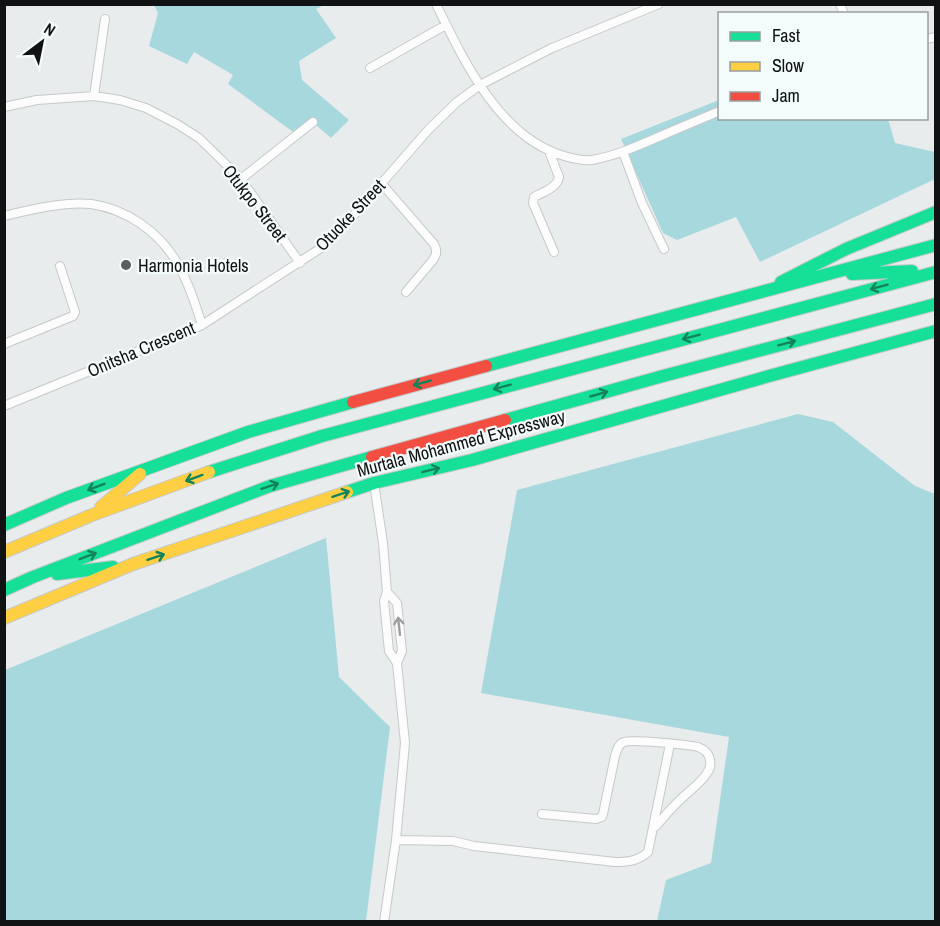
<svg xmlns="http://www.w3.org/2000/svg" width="940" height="926" font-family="'Archivo Narrow',sans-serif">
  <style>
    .green { fill: #a7d8de }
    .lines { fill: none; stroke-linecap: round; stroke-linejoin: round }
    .street-casing { stroke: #c6c9c9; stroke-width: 10 }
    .fast-casing { stroke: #c6c9c9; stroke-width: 14 }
    .slow-casing { stroke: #c6c9c9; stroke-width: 14 }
    .jam-casing { stroke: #c6c9c9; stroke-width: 14 }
    .street { stroke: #fcfcfc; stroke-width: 8 }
    .fast { stroke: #16e098; stroke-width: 12 }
    .slow { stroke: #ffcf43; stroke-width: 12 }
    .jam { stroke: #f24e42; stroke-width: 12 }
    .oneway { stroke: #13835c }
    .oneway2 { stroke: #9e9e9f }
    .poi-dot { fill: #5c5e5f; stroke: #f4fbfb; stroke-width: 2 }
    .labels { text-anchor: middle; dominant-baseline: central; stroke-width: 4.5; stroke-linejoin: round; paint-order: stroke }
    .street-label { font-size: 18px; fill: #101213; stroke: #f4fbfb }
    .poi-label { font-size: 18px; fill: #101213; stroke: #f4fbfb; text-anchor: start }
  </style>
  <rect width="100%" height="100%" fill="#e8ecec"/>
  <path class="green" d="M 154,5 L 324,5 L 316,9 L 336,38 L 299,61 L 302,80 L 349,120 L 331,138 L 316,125 L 300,137 L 228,84 L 233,75 L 194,52 L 187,64 L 149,46 L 158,13 Z
    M 719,100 L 720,118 L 888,119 L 895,143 L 935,152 L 935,179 L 760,262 L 736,217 L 677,240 L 663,233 L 621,139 Z
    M 798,414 L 833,422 L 915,486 L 935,494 L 935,921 L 657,921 L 666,880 L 711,863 L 729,737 L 481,693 L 517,490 Z
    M 326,538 L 339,677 L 390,727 L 366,921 L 5,921 L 5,670 Z"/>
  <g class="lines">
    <g class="street-casing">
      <path id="street" d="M 436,4 C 463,59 498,135 561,155 C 570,158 582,161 592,160 C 615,156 635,147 656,138 C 677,129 698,120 720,111
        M 840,4 L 844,14
        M 926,39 L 936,37
        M 370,68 L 437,30 L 446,25
        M 94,96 L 105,19
        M 4,107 L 37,100 L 94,96 L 120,100 L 146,108 L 177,124 L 199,138 L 241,179 L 300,263
        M 549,151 L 559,177 C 557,188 543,192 534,197 L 533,203 L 554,252
        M 623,152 L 642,203 L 664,249
        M 241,179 L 313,122
        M 381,183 L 434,244 L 436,249 L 436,254 L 433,260 L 406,292
        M 4,216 C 29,210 66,201 91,204 C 126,209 158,231 176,261 C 188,281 195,303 202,325 L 4,406
        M 202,325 L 321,248 L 347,223 L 429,129 L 457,102 L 480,85 L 552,48 L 659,4
        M 4,344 L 73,316 L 75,312 L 60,266
        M 374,483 L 383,543 L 387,592 L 384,601 L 389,651 L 397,663
        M 542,814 L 596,819 L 602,817 L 603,814 L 615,756 C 617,750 618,744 624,742 C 632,739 690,745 698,747 C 704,749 709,754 710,760 C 711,765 710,769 707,773 C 701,783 689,791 681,799 C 672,807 664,817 656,826
        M 396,840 L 453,841 L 474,846 L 615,862 C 628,862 638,861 648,852 L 670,744
        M 384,922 L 396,840 L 405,743 L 397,663 L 402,651 L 397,603 L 387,592"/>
    </g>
    <g class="fast-casing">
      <path id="fast" d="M 852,274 L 912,271
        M 781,282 L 846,249 L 936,212
        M 486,366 L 936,245
        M 505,420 L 663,376 L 936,304
        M 209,472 L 322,436 L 936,272
        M 347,492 L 374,483 L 472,460 L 769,376 L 936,331
        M 4,525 L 66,498 L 248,432 L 353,402
        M 57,574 L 113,567
        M 4,590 L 33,577 L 270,486 L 372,457"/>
    </g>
    <g class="slow-casing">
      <path id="slow" d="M 101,507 L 140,474
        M 4,552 L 92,515 L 209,472
        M 4,618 L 133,564 L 347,492"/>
    </g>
    <g class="jam-casing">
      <path id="jam" d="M 353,402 L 486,366
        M 372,457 L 505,420"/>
    </g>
    <use href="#street" class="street"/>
    <use href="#fast" class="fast"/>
    <use href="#slow" class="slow"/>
    <use href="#jam" class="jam"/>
  </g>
  <defs><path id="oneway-shaft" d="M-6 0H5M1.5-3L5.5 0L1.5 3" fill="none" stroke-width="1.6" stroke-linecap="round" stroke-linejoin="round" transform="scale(1.5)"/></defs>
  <g class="oneway">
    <use href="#oneway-shaft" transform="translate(879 287) rotate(165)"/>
    <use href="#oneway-shaft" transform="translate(691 337) rotate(165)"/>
    <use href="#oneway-shaft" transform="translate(787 343) rotate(-15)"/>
    <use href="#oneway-shaft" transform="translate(422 383) rotate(165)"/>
    <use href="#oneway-shaft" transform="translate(502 387) rotate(165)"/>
    <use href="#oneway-shaft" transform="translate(599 394) rotate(-16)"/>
    <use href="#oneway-shaft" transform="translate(431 470) rotate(-14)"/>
    <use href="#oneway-shaft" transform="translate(194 478) rotate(160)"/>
    <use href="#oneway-shaft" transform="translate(270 486) rotate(-18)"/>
    <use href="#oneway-shaft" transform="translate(96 487) rotate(159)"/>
    <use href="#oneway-shaft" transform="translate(341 494) rotate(-18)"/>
    <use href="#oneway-shaft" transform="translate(88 556) rotate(-21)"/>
    <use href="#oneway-shaft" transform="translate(156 557) rotate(-19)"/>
  </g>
  <use class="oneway2" href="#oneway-shaft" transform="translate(399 626) rotate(-96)"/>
  <circle class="poi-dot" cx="126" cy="265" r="6"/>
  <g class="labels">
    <g class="street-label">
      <text transform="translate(255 203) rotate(52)">Otukpo Street</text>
      <text transform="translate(350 215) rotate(-46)">Otuoke Street</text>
      <text transform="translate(141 349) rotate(-23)">Onitsha Crescent</text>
      <text transform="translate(461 443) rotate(-15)">Murtala Mohammed Expressway</text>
    </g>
    <g class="poi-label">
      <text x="138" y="265">Harmonia Hotels</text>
    </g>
  </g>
  <rect width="940" height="926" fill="none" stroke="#101213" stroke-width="12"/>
  <rect x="718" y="12" width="210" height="108" fill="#f4fbfb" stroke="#999e9e" stroke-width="1.5"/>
  <rect x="730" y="32" width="30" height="9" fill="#16e098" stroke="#999e9e" stroke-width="1.5"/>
  <text x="772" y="42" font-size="18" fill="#101213">Fast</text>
  <rect x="730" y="62" width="30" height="9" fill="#ffcf43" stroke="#999e9e" stroke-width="1.5"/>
  <text x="772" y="72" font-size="18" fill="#101213">Slow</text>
  <rect x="730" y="92" width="30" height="9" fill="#f24e42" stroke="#999e9e" stroke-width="1.5"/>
  <text x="772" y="102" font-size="18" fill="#101213">Jam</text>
  <g transform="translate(42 42) rotate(32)" stroke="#f4fbfb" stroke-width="4.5" paint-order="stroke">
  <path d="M0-4.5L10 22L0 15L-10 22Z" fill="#101213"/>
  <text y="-9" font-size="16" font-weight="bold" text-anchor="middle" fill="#101213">N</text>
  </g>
</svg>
